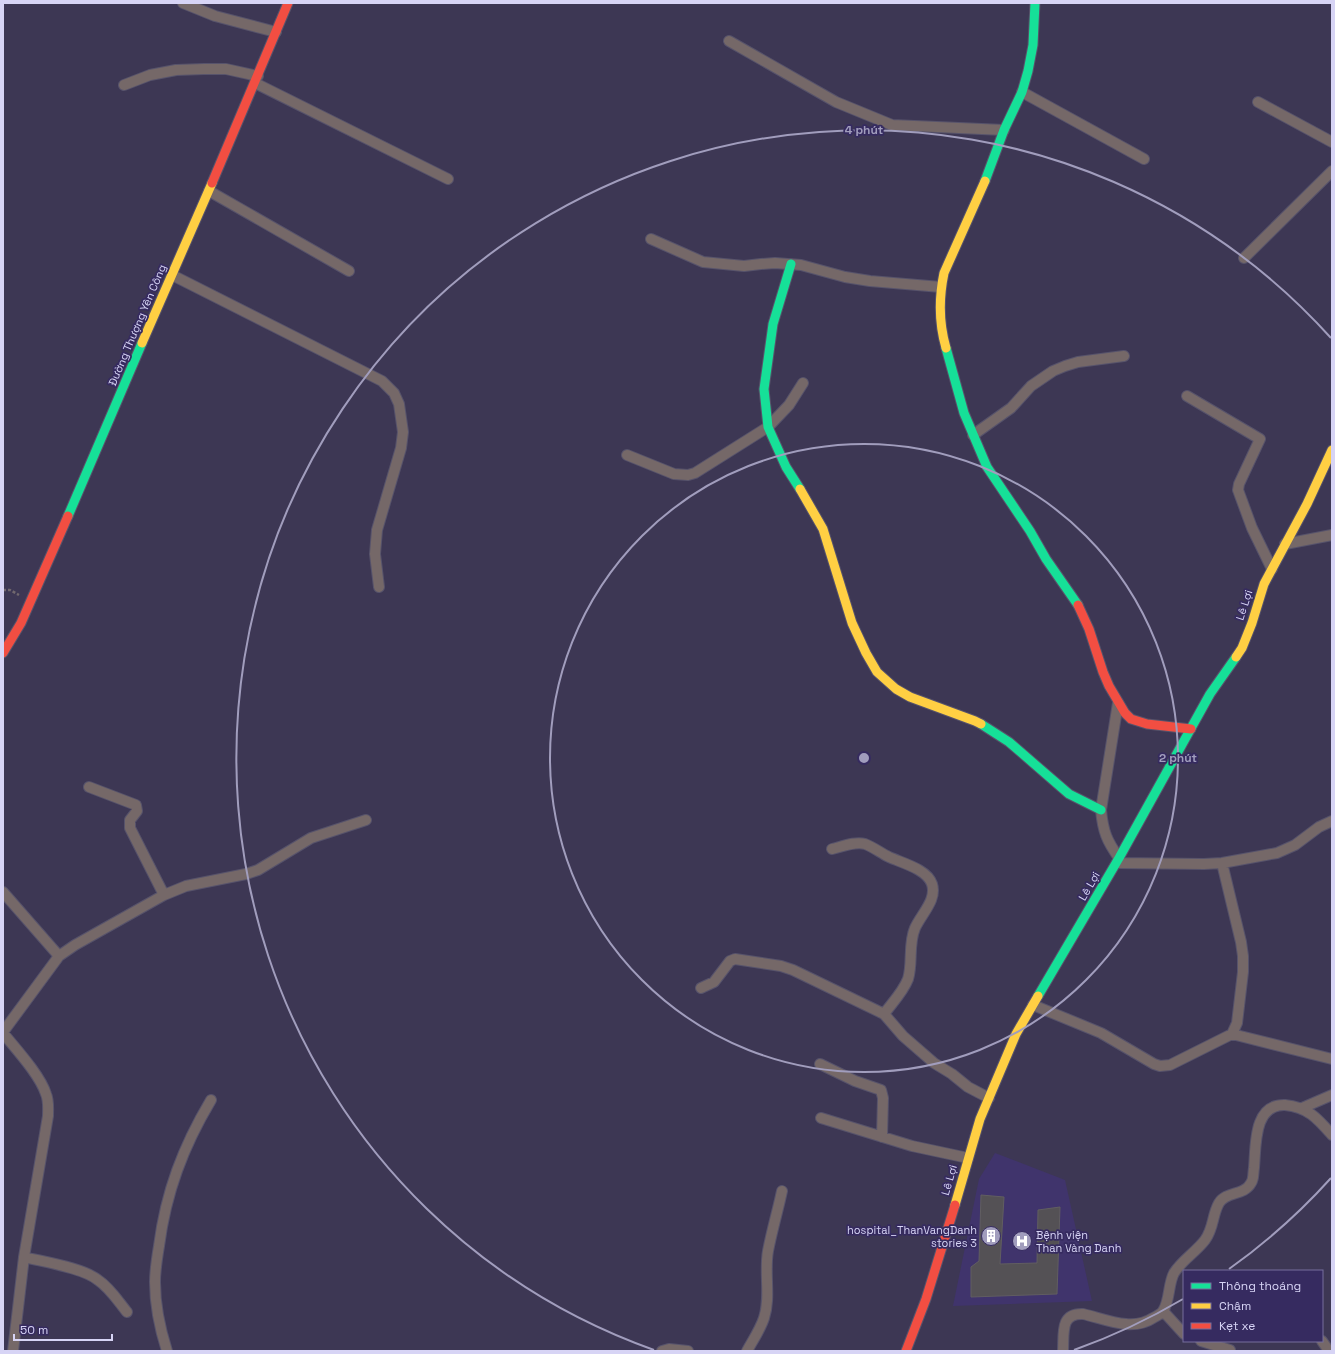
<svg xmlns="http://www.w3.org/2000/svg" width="1335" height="1354" font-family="'Space Grotesk',sans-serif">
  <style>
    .built { fill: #40346c }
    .building { fill: #545155; stroke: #615e61 }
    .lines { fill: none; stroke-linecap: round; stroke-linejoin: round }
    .street-casing { stroke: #57536b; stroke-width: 12 }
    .fast-casing { stroke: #57536b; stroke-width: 11 }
    .slow-casing { stroke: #57536b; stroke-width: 11 }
    .jam-casing { stroke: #57536b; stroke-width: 11 }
    .path { stroke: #71686e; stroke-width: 2.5; stroke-dasharray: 3 2; stroke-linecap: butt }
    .street { stroke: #756868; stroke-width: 10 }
    .fast { stroke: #16e098; stroke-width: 9 }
    .slow { stroke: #ffcf43; stroke-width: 9 }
    .jam { stroke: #f24e42; stroke-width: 9 }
    .ring { fill: none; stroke: #a19dbd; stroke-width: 2 }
    .labels { text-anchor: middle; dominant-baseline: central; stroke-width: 3.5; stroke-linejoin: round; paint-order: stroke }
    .street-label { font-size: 11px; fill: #d7d4f5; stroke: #362b60 }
    .poi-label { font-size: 11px; fill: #d7d4f5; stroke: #362b60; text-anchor: end }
    .centre { fill: #a19dbd; stroke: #362b60; stroke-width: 2 }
    .ring-label { font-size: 12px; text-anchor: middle; font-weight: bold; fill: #a19dbd; stroke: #362b60; stroke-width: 3.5; stroke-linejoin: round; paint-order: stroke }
  </style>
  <rect width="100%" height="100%" fill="#3d3754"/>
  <path class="built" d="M 995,1153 L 1065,1180 L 1092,1301 L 953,1306 L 979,1179 Z"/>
  <path class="building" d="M 981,1195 L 1004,1197 L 1000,1264 L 1037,1263 L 1038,1210 L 1060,1207 L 1057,1294 L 971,1297 L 971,1267 L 979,1261 Z"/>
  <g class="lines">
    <g class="street-casing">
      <path id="street" d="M 183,3 L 215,16 L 276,32
        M 729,41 L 836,102 L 892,125 L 1004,130
        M 255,83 L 448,179
        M 124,85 L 150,75 L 176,70 L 204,69 L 226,69 L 258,76
        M 1022,92 L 1144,159
        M 1258,102 L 1332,142
        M 209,191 L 349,271
        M 651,239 L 703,262 L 744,266 L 761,264 L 775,263 L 801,265 L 845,277 L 870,281 L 941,287
        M 1244,258 L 1332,171
        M 172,275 L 382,381 L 394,393 L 399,404 L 403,432 L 401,448 L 377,530 L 375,554 L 379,587
        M 1187,396 L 1260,439 L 1239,484 L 1238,490 L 1252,528 L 1272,569
        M 973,435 L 1011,408 L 1031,386 L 1053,371 L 1065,366 L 1078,362 L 1124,356
        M 627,455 L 674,474 L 688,475 L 695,473 L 768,427 L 789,405 L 803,383
        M 1285,544 L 1332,535
        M 1118,703 L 1101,810 C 1103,832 1107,841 1119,858
        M 89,787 L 136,805 L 137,811 L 130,820 L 130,828 L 164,895
        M 832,849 C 841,847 855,841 865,844 C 873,847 881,853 889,857 C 902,863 927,869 932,884 C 937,900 922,913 915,928 C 908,944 913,963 908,979 C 903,992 892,1003 884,1014
        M 1117,863 L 1204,864 L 1222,863 L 1277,853 L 1295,845 L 1319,827 L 1332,821
        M 3,892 L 59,956
        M 701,988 L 714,982 L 730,961 L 735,959 L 781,966 L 793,970 L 884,1014 L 903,1036 L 934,1063 L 952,1074 L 968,1087 L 989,1098
        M 1033,1005 L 1101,1033 L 1154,1064 L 1160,1066 L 1170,1065 L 1232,1034 L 1237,1023 L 1243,972 L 1243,956 L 1241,942 L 1222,863
        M 3,1032 L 59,956 L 75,945 L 164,895 L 186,886 L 246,874 L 258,870 L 311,838 L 366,820
        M 3,1033 C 16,1049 40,1075 46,1094 C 49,1101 48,1109 48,1116 L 24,1257 L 13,1351
        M 1232,1034 L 1332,1059
        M 820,1064 L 855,1081 L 881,1090 L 883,1098 L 882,1137
        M 1302,1108 L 1332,1095
        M 821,1118 L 912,1146 L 968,1158
        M 24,1257 C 44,1262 83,1268 98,1280 C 110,1288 118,1301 127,1312
        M 1163,1311 L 1184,1334
        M 1201,1341 L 1230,1350
        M 1322,1341 L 1329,1351
        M 167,1351 C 160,1329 155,1305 155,1282 C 155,1270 157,1258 159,1246 C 166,1192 183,1147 211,1100
        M 662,1351 L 669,1349 L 688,1351
        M 747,1351 C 753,1340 760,1330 764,1318 C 771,1297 764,1273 768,1251 C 772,1230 778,1210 782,1191
        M 1063,1351 C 1064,1333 1060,1313 1083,1314 C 1105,1319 1132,1332 1153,1318 C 1157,1316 1161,1314 1163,1311 C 1170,1301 1168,1284 1174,1273 C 1182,1260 1196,1252 1205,1240 C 1214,1228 1212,1215 1219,1203 C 1226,1191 1244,1196 1251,1183 C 1254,1179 1253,1173 1254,1168 C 1256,1146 1253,1104 1285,1105 C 1308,1107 1318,1119 1332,1135"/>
    </g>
    <g class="fast-casing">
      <path id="fast" d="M 985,181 L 1004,130 L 1022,92 L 1028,71 L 1033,45 L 1035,3
        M 791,264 L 773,324 L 764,389 L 768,427 L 786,467 L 800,489
        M 946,348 L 964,413 L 987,467 L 1030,531 L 1046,559 L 1078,605
        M 68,516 L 142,343
        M 981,724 L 1009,742 L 1069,794 L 1101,810
        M 1038,996 L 1119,858 L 1210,694 L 1236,657"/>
    </g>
    <g class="slow-casing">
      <path id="slow" d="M 142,343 L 212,183
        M 946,348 C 939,324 939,297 944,273 L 985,181
        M 800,489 L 823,529 L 852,623 L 866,653 L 877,672 L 896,689 L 910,697 L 975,721 L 981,724
        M 1236,657 L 1242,648 L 1252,623 L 1264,584 L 1307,504 L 1332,450
        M 955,1205 L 980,1119 L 1016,1034 L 1038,996"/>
    </g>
    <g class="jam-casing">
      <path id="jam" d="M 212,183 L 288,3
        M 1078,605 L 1089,629 L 1103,672 L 1109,686 L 1125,713 L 1131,719 L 1147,724 L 1191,729
        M 3,653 L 21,623 L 68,516
        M 906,1351 L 926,1299 L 955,1205"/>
    </g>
    <path class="path" d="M 3,590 L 10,590 L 19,595"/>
    <use href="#street" class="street"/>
    <use href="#fast" class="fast"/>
    <use href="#slow" class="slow"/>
    <use href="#jam" class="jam"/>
  </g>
  <g class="ring">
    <circle cx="864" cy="758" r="314"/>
    <path d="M1331 1178A628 628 0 0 1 1229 1269M1183 1299A628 628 0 0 1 1074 1350M654 1350A628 628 0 1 1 1331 338"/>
  </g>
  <defs>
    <g id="building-disc" transform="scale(1)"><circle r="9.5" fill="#a19dbd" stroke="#362b60"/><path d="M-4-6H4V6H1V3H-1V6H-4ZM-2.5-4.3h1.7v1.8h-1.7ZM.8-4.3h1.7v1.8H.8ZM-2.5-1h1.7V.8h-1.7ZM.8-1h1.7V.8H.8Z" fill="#fff"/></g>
    <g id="hospital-disc" transform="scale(1)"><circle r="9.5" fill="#a19dbd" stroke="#362b60"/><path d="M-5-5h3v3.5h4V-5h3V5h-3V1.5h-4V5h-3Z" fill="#fff"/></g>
  </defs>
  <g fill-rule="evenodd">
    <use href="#building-disc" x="991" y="1236"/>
    <use href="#hospital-disc" x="1022" y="1241"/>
  </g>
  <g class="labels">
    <g class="street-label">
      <text transform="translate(137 325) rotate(-67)">Đường Thượng Yên Công</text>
      <text transform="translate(1244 605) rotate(-72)">Lê Lợi</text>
      <text transform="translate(1089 886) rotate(-60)">Lê Lợi</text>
      <text transform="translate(949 1180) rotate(-74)">Lê Lợi</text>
    </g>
    <g class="poi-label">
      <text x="977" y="1230">hospital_ThanVangDanh<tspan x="977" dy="13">stories 3</tspan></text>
      <text x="1036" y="1235" text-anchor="start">Bệnh viện<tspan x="1036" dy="13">Than Vàng Danh</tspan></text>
    </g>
  </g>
  <circle cx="864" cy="758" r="6" class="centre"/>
  <g class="ring-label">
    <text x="864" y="134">4 phút</text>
    <text x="1178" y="762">2 phút</text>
  </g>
  <rect width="1335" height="1354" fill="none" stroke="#d7d4f5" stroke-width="8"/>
  <rect x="1183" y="1270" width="140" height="72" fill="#362b60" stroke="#766f9c"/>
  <rect x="1191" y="1283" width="20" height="6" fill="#16e098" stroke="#766f9c"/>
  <text x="1219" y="1290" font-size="12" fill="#d7d4f5">Thông thoáng</text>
  <rect x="1191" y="1303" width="20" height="6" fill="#ffcf43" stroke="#766f9c"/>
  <text x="1219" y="1310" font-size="12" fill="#d7d4f5">Chậm</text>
  <rect x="1191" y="1323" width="20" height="6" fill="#f24e42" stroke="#766f9c"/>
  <text x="1219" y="1330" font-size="12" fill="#d7d4f5">Kẹt xe</text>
  <path d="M14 1334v6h98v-6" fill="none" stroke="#d7d4f5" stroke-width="2"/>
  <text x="20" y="1334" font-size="12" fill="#d7d4f5" stroke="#362b60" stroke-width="3" paint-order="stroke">50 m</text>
</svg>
